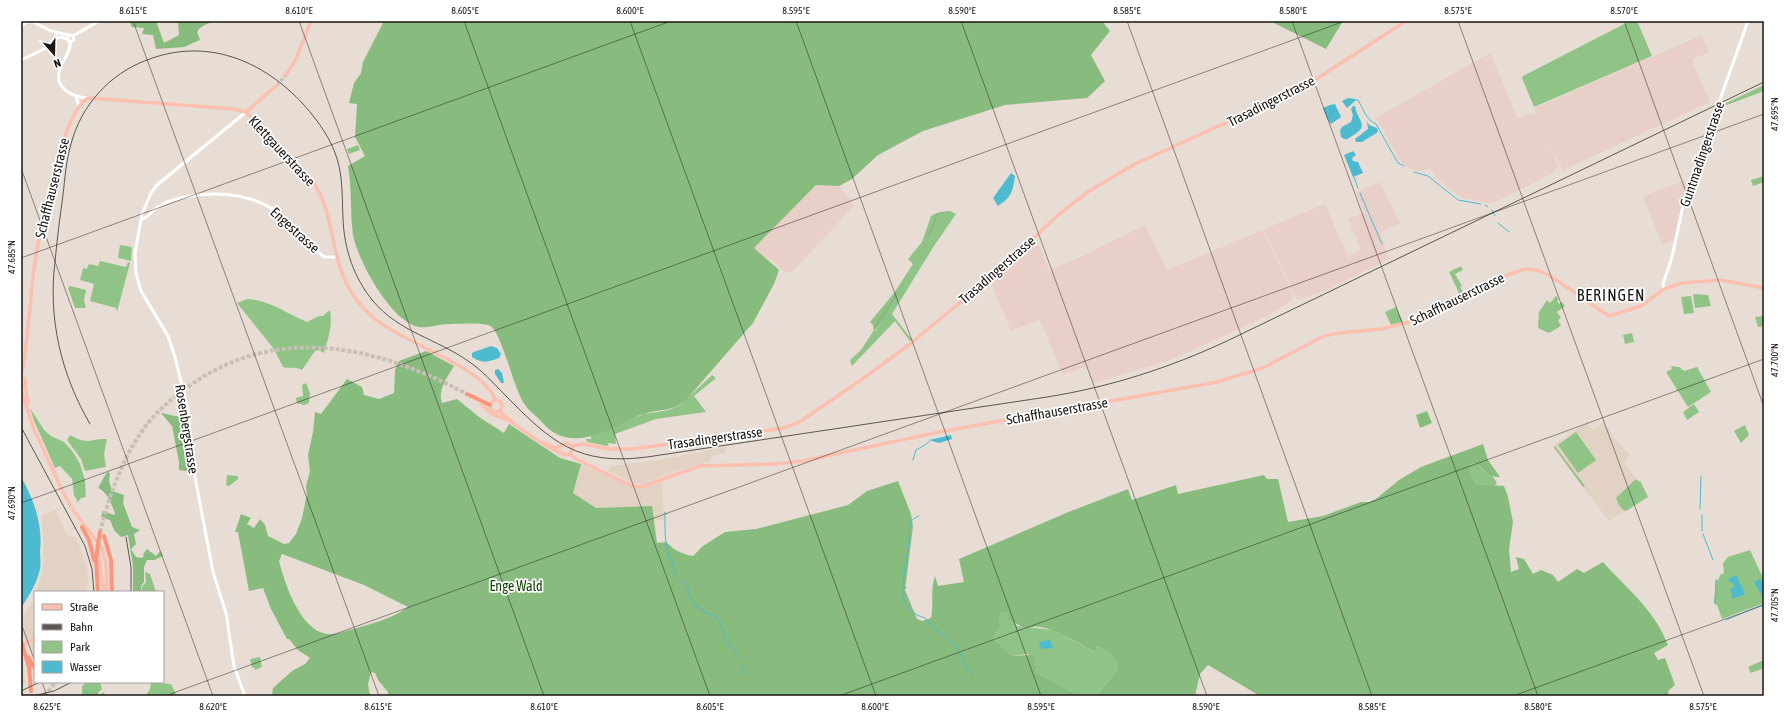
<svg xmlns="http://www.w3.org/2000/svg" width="1785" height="717" font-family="'Asap Condensed',sans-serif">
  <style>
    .built { fill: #e1d2c3 }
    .industrial { fill: #e8cfc8 }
    .green { fill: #90c486 }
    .forest { fill: #88bc7e; fill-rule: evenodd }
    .water { fill: #4dbad0 }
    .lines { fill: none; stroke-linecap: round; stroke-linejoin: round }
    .stream { stroke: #4dbad0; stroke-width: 1 }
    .primary-tunnel { stroke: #c8bfb7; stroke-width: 3.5; stroke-dasharray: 3.5 2; stroke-linecap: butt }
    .highway-tunnel { stroke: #c8bfb7; stroke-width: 4; stroke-dasharray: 4 2; stroke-linecap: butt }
    .secondary { stroke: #fff; stroke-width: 3 }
    .primary { stroke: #fdbfb0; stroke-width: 3.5 }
    .highway { stroke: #fc957c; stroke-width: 4 }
    .rail { stroke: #5b5651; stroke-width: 1 }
    .ticks { fill: none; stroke: #181512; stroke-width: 1; stroke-opacity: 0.45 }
    .labels { text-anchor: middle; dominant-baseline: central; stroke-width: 3.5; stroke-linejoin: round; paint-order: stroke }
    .street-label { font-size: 14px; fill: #181512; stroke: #fff }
    .park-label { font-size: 14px; fill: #0f4302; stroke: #fff }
    .quarter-label { font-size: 16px; letter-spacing: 1px; fill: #181512; stroke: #fff }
    .neatline { fill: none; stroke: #181512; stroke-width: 1.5 }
    .ticks-label { font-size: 10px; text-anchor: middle; fill: #181512 }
  </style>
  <rect width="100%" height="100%" fill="#e7ddd4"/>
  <path class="built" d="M 1587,422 L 1592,430 L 1604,422 L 1612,436 L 1630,455 L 1624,462 L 1638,481 L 1640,480 L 1648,495 L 1648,497 L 1609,521 L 1553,448 L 1554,445 Z
    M 726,447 L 726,453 L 713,456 L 709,462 L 684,468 L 643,484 L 633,483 L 607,471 L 611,466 L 653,461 Z
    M 581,464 L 624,484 L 642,488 L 662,482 L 664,520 L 654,521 L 652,506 L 596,508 L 573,493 Z
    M 55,510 L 67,535 L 76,537 L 86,566 L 88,577 L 87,592 L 36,592 L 43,572 L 44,547 L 41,516 Z
    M 35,596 L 35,659 L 21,632 L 21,617 L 33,603 Z
    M 21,657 L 26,683 L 21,685 Z"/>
  <path class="industrial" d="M 1702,35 L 1709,52 L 1693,59 L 1694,66 L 1710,102 L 1563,170 L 1548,141 L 1558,166 L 1553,173 L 1495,202 L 1488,203 L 1462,198 L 1436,178 L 1431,168 L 1422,171 L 1411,169 L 1406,166 L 1400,161 L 1376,118 L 1490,53 L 1518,119 L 1529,114 L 1536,115 L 1535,108 Z
    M 1684,181 L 1691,183 L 1684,201 L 1675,239 L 1662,245 L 1643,196 Z
    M 1380,182 L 1400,223 L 1380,233 L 1390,259 L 1324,291 L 1297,300 L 1264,229 L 1325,204 L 1348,257 L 1361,250 L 1348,219 L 1364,212 L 1356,192 Z
    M 816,185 L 839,186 L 855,205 L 791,273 L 783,271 L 770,258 L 768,259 L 754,248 Z
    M 1145,225 L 1167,270 L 1263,230 L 1293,295 L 1292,300 L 1267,316 L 1171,360 L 1093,383 L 1086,366 L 1063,375 L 1040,320 L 1011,331 L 990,280 L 1033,245 L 1039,245 L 1049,270 L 1076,259 Z"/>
  <path class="green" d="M 1630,21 L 1636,21 L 1638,23 L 1652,56 L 1534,107 L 1522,78 L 1523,76 Z
    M 1764,85 L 1764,91 L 1719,108 L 1720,106 Z
    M 358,145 L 360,150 L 349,154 L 347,149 Z
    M 1764,176 L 1764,182 L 1753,186 L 1751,180 Z
    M 950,211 L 956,214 L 934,246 L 892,314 L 912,340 L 910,341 L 895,321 L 852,366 L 850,360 L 861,350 L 874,330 L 875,331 L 884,320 L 898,295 L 897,294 L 873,325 L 870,322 L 894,293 L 913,264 L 908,259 L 922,242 L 931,216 L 936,213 L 928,231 L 935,226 L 939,212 Z
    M 120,245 L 132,247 L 131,261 L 118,258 Z
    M 100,261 L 126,267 L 128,262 L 130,263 L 117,312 L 116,308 L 90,301 L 94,284 L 80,280 L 83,268 L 87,269 L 89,264 L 98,266 Z
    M 1461,266 L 1463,270 L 1455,274 L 1462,286 L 1460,287 L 1464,293 L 1460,295 L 1449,272 Z
    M 70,286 L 86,290 L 84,300 L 86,308 L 75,308 L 68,288 Z
    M 1693,294 L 1708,295 L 1711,306 L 1695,308 Z
    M 1556,296 L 1559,299 L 1557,301 L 1559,304 L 1562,302 L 1565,306 L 1557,312 L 1561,318 L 1558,320 L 1561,326 L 1549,333 L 1538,328 L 1539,312 L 1547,300 L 1550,303 Z
    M 1691,296 L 1694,313 L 1684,314 L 1681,297 Z
    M 248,299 C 272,301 285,313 307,322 L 319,316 L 323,316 L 330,310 C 333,325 328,339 324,353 L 319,350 L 315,351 L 302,370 C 296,366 290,369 283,367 L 274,349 L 237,303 Z
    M 1396,307 L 1403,322 L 1391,325 L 1385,312 Z
    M 1764,316 L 1764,326 L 1758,327 L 1755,317 Z
    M 1632,333 L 1634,342 L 1625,344 L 1623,335 Z
    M 1671,366 L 1679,367 L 1684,371 L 1697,367 L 1711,392 L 1688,407 L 1666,372 L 1672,369 Z
    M 712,375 L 716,378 L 694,396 L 706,412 L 656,419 L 615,434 L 616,444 L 607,443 L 609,445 L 607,446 L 587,442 L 586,439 L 591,439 L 591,436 L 644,414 L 669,410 L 680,405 Z
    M 306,383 L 310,393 L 309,403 L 304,405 L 297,403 L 296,398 L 303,396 L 302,385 Z
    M 1694,404 L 1699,412 L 1687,420 L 1683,412 Z
    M 30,408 L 44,430 L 51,436 L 64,442 L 73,452 L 80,464 L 85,480 L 86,497 L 81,498 L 78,502 L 74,495 L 72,479 L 60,466 L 55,468 L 35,423 Z
    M 1745,425 L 1749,435 L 1741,443 L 1734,431 Z
    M 1576,432 L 1596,460 L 1578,473 L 1558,445 Z
    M 70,435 C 89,446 90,438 107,439 L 104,454 L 106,467 L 85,471 L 81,459 L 67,440 Z
    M 1555,446 L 1585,486 L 1583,487 L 1554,447 Z
    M 1474,463 C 1481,465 1484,473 1492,475 L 1497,483 L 1494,486 L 1477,484 C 1471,478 1472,474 1469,467 L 1470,464 Z
    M 227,475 L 238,476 L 238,479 L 229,486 L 226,485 Z
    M 1636,479 L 1639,482 L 1640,481 L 1648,497 L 1626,511 C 1619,508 1619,504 1616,498 Z
    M 1750,550 L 1764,580 L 1764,603 L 1722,619 L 1717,605 L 1714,604 L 1716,580 L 1719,579 L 1720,575 L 1724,573 L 1723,563 L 1728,557 Z
    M 145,572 L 150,574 L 156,592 L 141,592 L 142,587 L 146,582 Z
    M 1002,612 L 1006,612 L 1008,619 L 1014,622 L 1017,626 L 1054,630 L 1094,652 L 1097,646 C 1108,651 1113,654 1118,665 L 1117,670 L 1096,696 L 1080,696 L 1037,673 L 1034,657 L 1027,654 L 1012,656 L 993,638 L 1001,626 L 999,618 Z
    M 260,657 L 262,667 L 255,670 L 254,667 L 252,668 L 250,659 Z
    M 1764,660 L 1764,668 L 1751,673 L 1748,667 Z
    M 87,682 L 100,682 L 102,689 L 98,693 L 99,695 L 104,692 L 105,696 L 82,696 L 82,686 Z
    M 151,682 L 171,684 L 177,696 L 146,696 L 150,689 Z"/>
  <path class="forest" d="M 129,21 L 156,21 L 164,43 L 179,35 L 178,21 L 216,21 C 209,23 201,25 197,32 L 200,40 L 184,47 L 156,49 L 153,35 L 142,34 L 144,28 L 132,27 Z
    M 384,21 L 1102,21 L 1110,31 L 1091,55 L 1105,81 L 1087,98 L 1005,105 L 923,131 L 878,155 L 852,179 L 839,186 L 816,185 L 754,248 L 779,270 L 774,284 L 753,323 L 686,400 C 671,413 661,408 644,414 C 638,415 633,419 628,421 C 605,432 577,447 553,432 C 548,429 544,424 540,420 C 534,414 527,409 523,402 C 516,389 512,374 507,360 C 504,352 498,333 492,327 C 486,322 459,324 451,324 C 439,323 426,330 415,326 C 389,317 358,261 353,235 C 350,213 352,189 348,166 L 365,156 L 355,137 L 357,104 L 349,103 L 354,83 L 361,73 L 363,62 Z
    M 1270,21 L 1343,21 L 1326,49 Z
    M 936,213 L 939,213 L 935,226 L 927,238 L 928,231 Z
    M 897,293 L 898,295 L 884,320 L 874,331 L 873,325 Z
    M 426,351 L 454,366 C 448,376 437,390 442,403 L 457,399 L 479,417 L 504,433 L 509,424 L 560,458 L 581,464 L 573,493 L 596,508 L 652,506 L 657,543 L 666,542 C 674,550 681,554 693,556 L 703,546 L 725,532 L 756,529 L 848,505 L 867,491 L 898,481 L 911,514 L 913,526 L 905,590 L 917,619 L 922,621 L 931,618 C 934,603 930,591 935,576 L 938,586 L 964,582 L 959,559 L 1066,513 L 1128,489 L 1132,500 L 1176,485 L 1178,494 L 1264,475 L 1267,479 L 1278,479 L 1288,522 L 1323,516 L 1361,502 L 1369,502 L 1376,499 L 1399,480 L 1421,467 L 1483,444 L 1488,460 L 1500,477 C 1485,478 1482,461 1470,464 L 1469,467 C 1472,474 1471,478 1477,484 L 1504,486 L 1508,497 L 1513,522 L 1509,549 L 1511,572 L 1519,569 L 1516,557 L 1524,559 L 1533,574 L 1541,570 L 1553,575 L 1558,582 L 1577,569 L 1584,573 L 1603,562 C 1628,590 1654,609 1668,645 L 1654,653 L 1658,660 L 1665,658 L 1675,685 L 1668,691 L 1669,696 L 1260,696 L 1208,665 L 1200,674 L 1195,696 L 1096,696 L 1117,670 L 1118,665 C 1113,654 1108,651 1097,646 L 1095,652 C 1078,644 1044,619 1026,629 L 1008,619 L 1006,612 L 1002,612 L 999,618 L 1001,626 L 993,638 L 1012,656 L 1031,655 L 1034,657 L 1037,673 L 1080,696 L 388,696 L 388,692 L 378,680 L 375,673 L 371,672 L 368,684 L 370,696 L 272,696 L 273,688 L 292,671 L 305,664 L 310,658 L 298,650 L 289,639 L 287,639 L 271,609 L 263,588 L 249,591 L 238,532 L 235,532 L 241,514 L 251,518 L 247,524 L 254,528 L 260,519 L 265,525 L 268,536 L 284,544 L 289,543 L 296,534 L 302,518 L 307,494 L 306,486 L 310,471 L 308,455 L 313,432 L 315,412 L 321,414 L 347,379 L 362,387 L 364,395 L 379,399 L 394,393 L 395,370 L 399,361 ZM 282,554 L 364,585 L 408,607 C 395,617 375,623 360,627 C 352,629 334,636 327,634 C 300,630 285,584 279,561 Z
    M 1427,411 L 1432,423 L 1420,428 L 1416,415 Z
    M 161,413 L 185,418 L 184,428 L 191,472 L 179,470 L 179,462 L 172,426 Z
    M 107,472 L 110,473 L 109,481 L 112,491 L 124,495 L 123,503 L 132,527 L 140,530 L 134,534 L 136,544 L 131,549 L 136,557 L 142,558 L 144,556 L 143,554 L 147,549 L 156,556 L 160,551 L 163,556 L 154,560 L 147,560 L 144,567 L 144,582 L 141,586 L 141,592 L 133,592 L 133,566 L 128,535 L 121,537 L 114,530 L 110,520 L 101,517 L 103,511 L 114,515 L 115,513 C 111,503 108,493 98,488 Z"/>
  <path class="water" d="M 1348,98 L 1355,99 L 1355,101 L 1347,108 L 1342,101 Z
    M 1335,104 L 1341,117 L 1331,124 L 1328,120 L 1323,108 L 1330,105 Z
    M 1353,106 L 1355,106 C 1357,121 1371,125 1352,136 C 1348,139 1346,141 1341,137 L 1340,130 L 1342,127 L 1351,122 L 1353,115 L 1351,109 Z
    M 1367,121 L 1369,125 L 1377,128 L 1378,132 L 1362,142 L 1356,142 L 1355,139 L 1368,129 Z
    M 1353,151 L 1356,155 L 1352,158 L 1353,161 L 1358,162 L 1363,173 L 1353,177 L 1344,155 Z
    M 1011,173 L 1015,176 C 1013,191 1011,198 998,206 L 993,198 Z
    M 491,346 L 497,348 L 501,354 L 499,358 C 488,362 483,364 472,357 L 472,353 L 474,352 Z
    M 498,369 L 502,373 L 504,383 L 501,383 L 495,374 L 495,370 Z
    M 951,435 L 952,439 L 939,443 L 929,440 Z
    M 21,477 C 34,499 43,526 40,550 C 40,557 41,563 40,569 C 37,583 29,596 21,608 Z
    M 1736,575 L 1745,594 L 1733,599 L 1730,589 L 1735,587 L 1733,582 L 1730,583 L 1728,579 Z
    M 1760,579 L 1764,583 L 1764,599 L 1754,582 Z
    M 1050,640 L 1053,648 L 1041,649 L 1039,642 Z"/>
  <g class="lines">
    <path class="stream" d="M 1355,100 L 1358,100 C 1363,108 1366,120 1376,124 L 1398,163 L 1404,166
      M 1414,172 L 1428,176 L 1458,200 L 1481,204
      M 1354,177 L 1358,188
      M 1360,193 L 1382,244
      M 1485,205 L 1488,207
      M 1492,210 L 1495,216
      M 1498,223 L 1509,232
      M 913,460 L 916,450 L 925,445 L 930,441
      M 1700,509 L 1701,476
      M 665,512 C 665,528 664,546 671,560 C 674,566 671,568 678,577
      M 919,516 C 917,517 913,519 911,521 C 908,525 911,550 905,559 L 907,562 L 905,565 L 903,585 L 906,588 L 903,589 L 903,597 L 908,608 L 917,615 L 925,618 L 937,631 L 945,635 L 958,649 L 964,662 L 973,675
      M 1702,531 L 1702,515
      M 1703,534 L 1713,560
      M 681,580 L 689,589 L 689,595 L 697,607 L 703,609 L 704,612 C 708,614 712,614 716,617 C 722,622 722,630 725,637 C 728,645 736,650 739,658
      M 1715,603 L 1716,580
      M 1726,620 L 1764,604
      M 741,666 L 745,674
      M 85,691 L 90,695"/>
    <path class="primary-tunnel" d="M 277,85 L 286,75"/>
    <path class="highway-tunnel" d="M 100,532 C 109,498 120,464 140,434 C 153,414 173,397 192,384 C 280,323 379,347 467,394
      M 44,696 L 56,682"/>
    <path class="secondary" d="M 31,21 L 51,31 L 69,35
      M 21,27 L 26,22 L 32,22
      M 73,36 L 99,21
      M 54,39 L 61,37 L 67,39
      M 70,42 L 67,39 L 68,36 L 70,35 L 73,36 L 74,40 L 70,42 C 71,53 63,59 60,68 C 53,88 72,97 88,98
      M 21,60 L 44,49 L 54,39
      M 76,97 L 79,106
      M 141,219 C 147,219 151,212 155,209 C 162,203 172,200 181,198 C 218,190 258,193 287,220 C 300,232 311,246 324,257 L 337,257
      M 1664,289 L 1663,284 L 1672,257 L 1684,201 L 1748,21
      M 245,696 L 234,666 L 226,613 L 213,572 L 194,472 L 188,410 L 175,357 L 168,336 L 141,291 L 136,273 L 135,253 L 142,214 L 151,193 L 157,185 L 246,112"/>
    <path class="primary" d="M 286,75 L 296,59 L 311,21
      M 246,112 L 277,85
      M 21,376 C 25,363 25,350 27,337 C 29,317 31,297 33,277 C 36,247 62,107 89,98 L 234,109 L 246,112 L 312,180 C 331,208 330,234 339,264 C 345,285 358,305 375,319 C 403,343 485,367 495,400
      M 21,377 L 24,378 L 26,383 L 25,386 L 21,387
      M 25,385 L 28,403
      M 21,390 L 34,429 L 63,492 L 75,513 L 102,548 L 106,564 L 107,592
      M490 406a6 6 0 1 1 12 0a6 6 0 1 1-12 0Z
      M 482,405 L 492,414 L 508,420
      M 500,411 C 514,426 547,448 566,455 L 570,454 L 572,450 L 572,446 L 567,443 L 556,448 L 544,443
      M 572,446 L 582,444 L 611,449 L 632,449 L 757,432 L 784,428 L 798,423 L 861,380 L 910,344 L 1004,266 L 1058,215 L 1089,191 L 1135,164 L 1289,94 L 1318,78 L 1406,21
      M 570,454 L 576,459 L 630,485 L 641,487 L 700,466 L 774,464 L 803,461 L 939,432 L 1217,382 L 1263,368 L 1324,336 L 1339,333 L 1381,329 L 1417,320 L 1495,280 L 1524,269 L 1537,270 L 1549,275 L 1609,316 L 1641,306 L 1664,289 L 1682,283 L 1720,280 L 1764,288
      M 98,551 L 103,588
      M 102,592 L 104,585
      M 21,646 L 35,638"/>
    <path class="highway" d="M 467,394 L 490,405
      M 82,527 L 89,540 L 94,560
      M 104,536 L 111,560 L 112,592
      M 98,592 L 96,558 L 100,532
      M 21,641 L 29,667 L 31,691
      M 28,657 L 35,669"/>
    <path class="rail" d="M 90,424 C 61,374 48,319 55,262 C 57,239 60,217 63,195 C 65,178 66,161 71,144 C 81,106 109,74 147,60 C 206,37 263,60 304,105 C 319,122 332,140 338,162 C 343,181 342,199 343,218 C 344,249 354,278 373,301 C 399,332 437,339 468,361 C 482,370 493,383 505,395 C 551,442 578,466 647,457 L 1047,397 C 1110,387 1169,368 1227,341 L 1764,82
      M 21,427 L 85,546 L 92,569 L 94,592
      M 126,537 L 131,567 L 131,592
      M 21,691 L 40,682
      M 33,696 L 54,691 L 72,682"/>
  </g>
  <path class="ticks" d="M 133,21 L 379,696M 299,21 L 544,696M 464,21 L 710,696M 630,21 L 876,696M 796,21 L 1041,696M 961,21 L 1207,696M 1127,21 L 1372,696M 1292,21 L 1538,696M 1458,21 L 1704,696M 1624,21 L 1764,407M 21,168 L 213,696M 21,258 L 671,21M 21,503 L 1345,21M 21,623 L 35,662M 42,682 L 47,696M 165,696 L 1764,114M 839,696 L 1764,359M 1513,696 L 1764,605"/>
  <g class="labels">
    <g class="street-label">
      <text transform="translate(1271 101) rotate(-27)">Trasadingerstrasse</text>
      <text transform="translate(282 151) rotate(47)">Klettgauerstrasse</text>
      <text transform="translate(1702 154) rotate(-71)">Guntmadingerstrasse</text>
      <text transform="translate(52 188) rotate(-76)">Schaffhauserstrasse</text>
      <text transform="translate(295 230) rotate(42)">Engestrasse</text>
      <text transform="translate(997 270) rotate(-41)">Trasadingerstrasse</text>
      <text transform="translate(1457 299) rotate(-26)">Schaffhauserstrasse</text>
      <text transform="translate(1057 411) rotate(-10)">Schaffhauserstrasse</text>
      <text transform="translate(187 429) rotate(81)">Rosenbergstrasse</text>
      <text transform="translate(715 438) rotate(-8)">Trasadingerstrasse</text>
    </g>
    <g class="park-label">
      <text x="516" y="586">Enge Wald</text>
    </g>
    <g class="quarter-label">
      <text x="1611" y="295">BERINGEN</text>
    </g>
  </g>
  <rect width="1785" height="717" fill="none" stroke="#ffffff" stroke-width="44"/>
  <rect x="34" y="591" width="130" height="92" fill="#ffffff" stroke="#a3a1a0"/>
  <rect x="42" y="604" width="20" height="6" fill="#fdbfb0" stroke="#a3a1a0"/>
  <text x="70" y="611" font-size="12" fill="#181512">Straße</text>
  <rect x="42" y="624" width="20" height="6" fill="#5b5651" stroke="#a3a1a0"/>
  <text x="70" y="631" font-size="12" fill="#181512">Bahn</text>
  <rect x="42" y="641" width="20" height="12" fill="#90c486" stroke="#a3a1a0"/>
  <text x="70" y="651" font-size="12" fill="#181512">Park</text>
  <rect x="42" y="661" width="20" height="12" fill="#4dbad0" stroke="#a3a1a0"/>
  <text x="70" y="671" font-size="12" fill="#181512">Wasser</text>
  <g transform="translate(54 54) rotate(160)" stroke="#ffffff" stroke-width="3" paint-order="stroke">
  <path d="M0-3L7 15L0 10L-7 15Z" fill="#181512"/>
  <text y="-6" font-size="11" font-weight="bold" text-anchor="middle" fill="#181512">N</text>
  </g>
  <rect x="22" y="22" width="1741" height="673" class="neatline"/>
  <g class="ticks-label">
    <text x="133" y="14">8.615°E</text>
    <text x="299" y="14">8.610°E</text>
    <text x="465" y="14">8.605°E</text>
    <text x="630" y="14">8.600°E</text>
    <text x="796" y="14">8.595°E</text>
    <text x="962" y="14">8.590°E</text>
    <text x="1127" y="14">8.585°E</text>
    <text x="1293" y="14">8.580°E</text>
    <text x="1458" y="14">8.575°E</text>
    <text x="1624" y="14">8.570°E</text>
    <text transform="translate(1774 114) rotate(-90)" y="4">47.695°N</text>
    <text transform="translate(11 257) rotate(-90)" y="4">47.685°N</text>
    <text transform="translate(1774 360) rotate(-90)" y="4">47.700°N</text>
    <text transform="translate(11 503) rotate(-90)" y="4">47.690°N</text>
    <text transform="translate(1774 605) rotate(-90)" y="4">47.705°N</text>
    <text x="47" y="710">8.625°E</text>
    <text x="213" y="710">8.620°E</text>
    <text x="378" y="710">8.615°E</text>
    <text x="544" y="710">8.610°E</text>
    <text x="710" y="710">8.605°E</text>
    <text x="875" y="710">8.600°E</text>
    <text x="1041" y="710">8.595°E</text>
    <text x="1206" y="710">8.590°E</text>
    <text x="1372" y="710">8.585°E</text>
    <text x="1538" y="710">8.580°E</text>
    <text x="1703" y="710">8.575°E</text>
  </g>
</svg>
